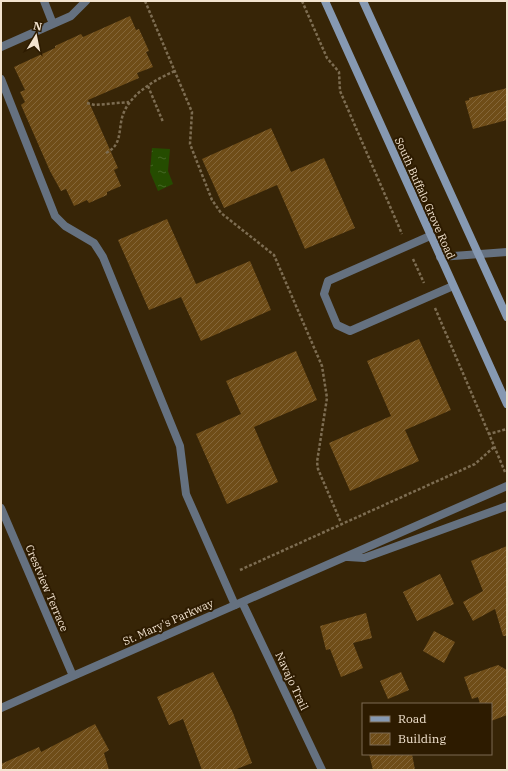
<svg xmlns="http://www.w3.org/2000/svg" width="508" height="771" font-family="'IBM Plex Serif',serif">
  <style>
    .water { fill: url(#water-ripples) }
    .building { fill: url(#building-hatch) }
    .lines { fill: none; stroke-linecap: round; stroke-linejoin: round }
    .path { stroke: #7d6d52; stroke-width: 2.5; stroke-dasharray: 3 2; stroke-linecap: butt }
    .service { stroke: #657180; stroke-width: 8 }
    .minor { stroke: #657180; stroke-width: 8 }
    .secondary { stroke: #8699b2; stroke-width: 8 }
    .labels { text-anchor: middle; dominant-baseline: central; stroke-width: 4; stroke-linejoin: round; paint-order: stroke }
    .street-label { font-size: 11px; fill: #f2e3cf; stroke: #2d1b00 }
  </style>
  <defs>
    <pattern id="water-ripples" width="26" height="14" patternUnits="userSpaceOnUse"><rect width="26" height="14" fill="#254c00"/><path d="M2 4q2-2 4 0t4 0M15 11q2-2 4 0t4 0" fill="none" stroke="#456624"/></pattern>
    <pattern id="building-hatch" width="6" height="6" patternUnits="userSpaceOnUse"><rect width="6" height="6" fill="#6f4d18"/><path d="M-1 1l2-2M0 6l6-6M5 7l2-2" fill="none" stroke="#846639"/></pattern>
  </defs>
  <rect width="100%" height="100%" fill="#372507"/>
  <path class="water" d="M 152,148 L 170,149 L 168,171 L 173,184 L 158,191 L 150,172 Z"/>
  <path class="building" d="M 130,16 L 136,30 L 139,29 L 149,51 L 146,52 L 153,67 L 137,73 L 139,78 L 88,100 L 118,168 L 114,170 L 121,186 L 107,192 L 107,195 L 89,203 L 87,200 L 74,206 L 66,189 L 61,191 L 50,171 L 21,105 L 25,102 L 20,92 L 25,90 L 14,67 L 55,48 L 55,46 L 81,34 L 83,37 Z
    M 507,88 L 507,120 L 473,129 L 465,101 L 469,100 L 469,98 Z
    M 271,128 L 291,172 L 324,158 L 355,228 L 305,249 L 277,185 L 224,208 L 202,159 Z
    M 167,219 L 196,284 L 250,261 L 271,310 L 201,341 L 181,297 L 149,310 L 118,240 Z
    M 419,339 L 451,410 L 405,430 L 419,461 L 350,491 L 329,443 L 391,416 L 367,361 Z
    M 296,351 L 317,400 L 254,427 L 278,482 L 227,504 L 196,434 L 241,414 L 226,381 Z
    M 507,546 L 507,636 L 503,636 L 495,609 L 473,621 L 463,602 L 483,591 L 471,561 Z
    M 440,574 L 454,604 L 417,621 L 403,592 Z
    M 366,613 L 372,638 L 353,643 L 363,668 L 341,677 L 330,649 L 326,650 L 320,626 Z
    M 434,631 L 455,642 L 444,663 L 423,651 Z
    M 498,665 L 507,670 L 507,715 L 491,721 L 491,704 L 480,704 L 478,697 L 472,699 L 464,677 Z
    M 213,672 L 233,713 L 252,763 L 234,770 L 202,770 L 183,719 L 169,725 L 157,697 Z
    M 401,672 L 409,690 L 388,699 L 380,681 Z
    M 95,724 L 109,750 L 104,753 L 109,770 L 1,770 L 1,764 L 39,747 L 41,752 Z
    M 369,754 L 412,754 L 415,770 L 373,770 Z"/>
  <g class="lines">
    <path class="path" d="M 145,1 L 192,112 L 190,144 L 212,200 L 221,213 L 274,255 L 322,366 L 327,398 L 317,462 L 318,469 L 342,525
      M 302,1 L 327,58 L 339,72 L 340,91 L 402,234
      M 148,86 L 163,122
      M 87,103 L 95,105 L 129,102
      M 106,153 C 124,144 117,128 124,112 C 132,93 156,79 175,71
      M 413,259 L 424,283
      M 435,308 L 489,434
      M 505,472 L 489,434 L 507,429
      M 240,570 L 475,464 L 494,447"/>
    <path class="service" d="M 44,1 L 53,24
      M 1,47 L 71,16 L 86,1
      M 1,79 L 55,216 L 65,226 L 94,243 L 103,257 L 180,446 L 186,494 L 235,605
      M 430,236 L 328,281 L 324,294 L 337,325 L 350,331 L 453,286"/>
    <path class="minor" d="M 440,257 L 507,252
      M 1,508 L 73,676
      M 348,557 L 364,558 L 507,506
      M 242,602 L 322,770
      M 1,708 L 73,676 L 507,486"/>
    <path class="secondary" d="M 325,1 L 507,404
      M 363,1 L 507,317"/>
  </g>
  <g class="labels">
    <g class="street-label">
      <text transform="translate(425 198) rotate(66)">South Buffalo Grove Road</text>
      <text transform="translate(47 588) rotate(67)">Crestview Terrace</text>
      <text transform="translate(168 622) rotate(-24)">St. Mary's Parkway</text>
      <text transform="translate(292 681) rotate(65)">Navajo Trail</text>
    </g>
  </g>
  <rect width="508" height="771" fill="none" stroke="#f2e3cf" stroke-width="4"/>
  <rect x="362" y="703" width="130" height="52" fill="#2d1b00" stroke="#7c6b53"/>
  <rect x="370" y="716" width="20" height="6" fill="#8699b2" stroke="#7c6b53"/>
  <text x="398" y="723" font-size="12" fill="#f2e3cf">Road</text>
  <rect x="370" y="733" width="20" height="12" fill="url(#building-hatch)" stroke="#7c6b53"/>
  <text x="398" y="743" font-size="12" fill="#f2e3cf">Building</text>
  <g transform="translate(36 36) rotate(10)" stroke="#2d1b00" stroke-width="3" paint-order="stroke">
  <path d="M0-3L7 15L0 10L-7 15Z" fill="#f2e3cf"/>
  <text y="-6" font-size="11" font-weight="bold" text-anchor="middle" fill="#f2e3cf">N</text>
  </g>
</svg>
